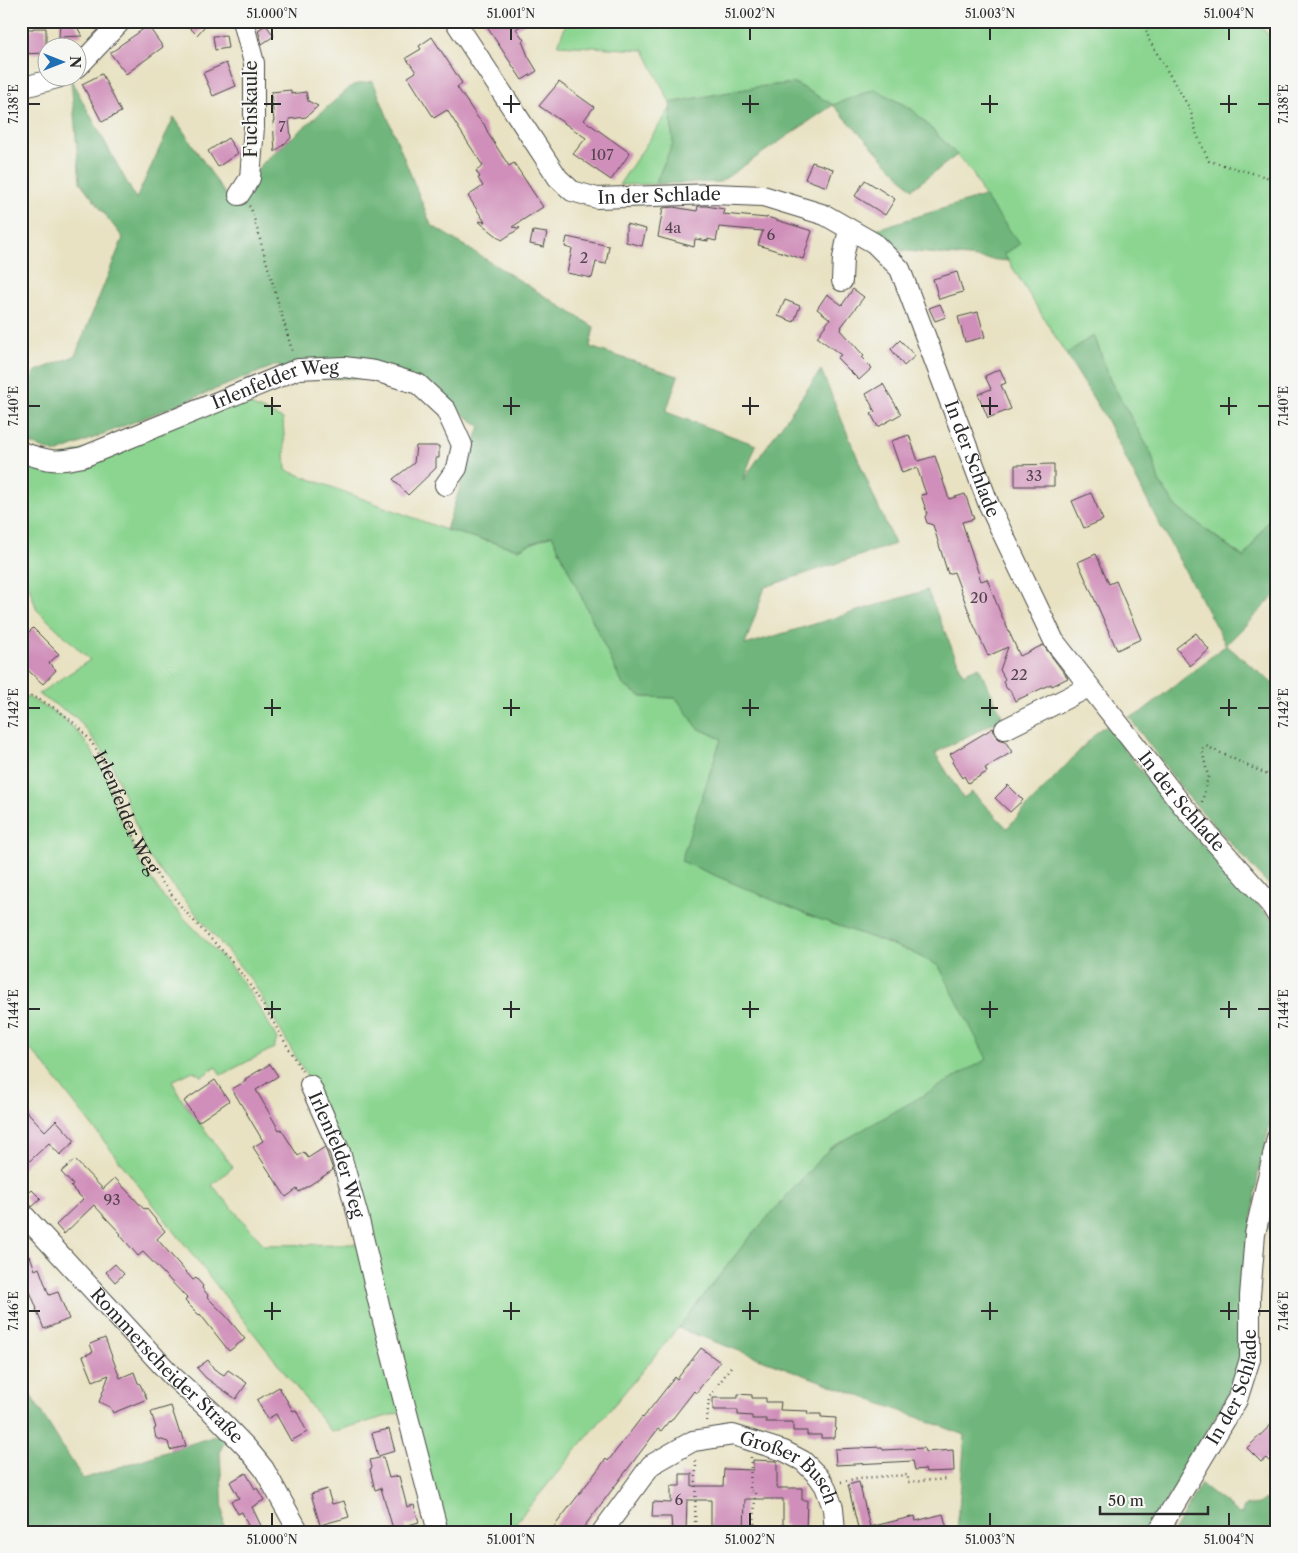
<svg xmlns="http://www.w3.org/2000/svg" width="1298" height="1553" font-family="'Libre Caslon Text',serif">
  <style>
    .green { fill: #8bd591; stroke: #5b805e }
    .forest { fill: #70b67b; stroke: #4e7053 }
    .building { fill: #d08fba }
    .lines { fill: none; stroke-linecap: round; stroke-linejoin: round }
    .minor-casing { stroke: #474642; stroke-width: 22 }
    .path { stroke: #474642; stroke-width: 2.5; stroke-dasharray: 1 4; stroke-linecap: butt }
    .minor { stroke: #fff; stroke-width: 20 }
    .ticks { fill: none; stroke: #2b2b2b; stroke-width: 2 }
    .labels { text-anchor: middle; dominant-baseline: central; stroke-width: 4; stroke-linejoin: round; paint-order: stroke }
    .number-label { font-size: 15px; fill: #54444f }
    .street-label { font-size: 18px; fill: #2b2b2b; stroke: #f6f6f2 }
    .neatline { fill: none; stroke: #2b2b2b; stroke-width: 2 }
    .ticks-label { font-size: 12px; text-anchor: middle; fill: #2b2b2b }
  </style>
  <rect width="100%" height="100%" fill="#f6f6f2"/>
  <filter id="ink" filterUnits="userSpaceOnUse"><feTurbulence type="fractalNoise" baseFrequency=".02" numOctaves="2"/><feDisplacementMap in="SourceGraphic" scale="10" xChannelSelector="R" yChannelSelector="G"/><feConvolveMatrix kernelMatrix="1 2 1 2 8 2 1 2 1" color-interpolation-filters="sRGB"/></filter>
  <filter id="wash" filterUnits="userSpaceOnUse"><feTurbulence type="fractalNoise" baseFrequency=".0096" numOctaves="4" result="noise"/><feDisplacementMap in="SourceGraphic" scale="20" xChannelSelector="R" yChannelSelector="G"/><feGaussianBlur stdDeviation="1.12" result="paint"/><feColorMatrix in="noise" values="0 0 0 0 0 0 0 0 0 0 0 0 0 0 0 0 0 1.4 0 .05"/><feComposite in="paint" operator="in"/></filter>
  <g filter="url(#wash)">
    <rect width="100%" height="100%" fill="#e8e2c2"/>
    <path class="green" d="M 567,21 L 1257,21 L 1269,36 L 1277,41 L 1277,506 L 1245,558 L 1177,508 L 1159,481 L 1151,453 L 1110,380 L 1094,335 L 1066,354 L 1004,254 L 1020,244 L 984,196 L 973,174 L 957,155 L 913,110 L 875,89 L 833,105 L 795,83 L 757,87 L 670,103 L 644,50 L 558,45 Z
      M 670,109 L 673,143 L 655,184 L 619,185 Z
      M 241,401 L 283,419 L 286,470 L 446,530 L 518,549 L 552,535 L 623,685 L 642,697 L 676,698 L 698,728 L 721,739 L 682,861 L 808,915 L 909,951 L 939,966 L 988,1060 L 829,1149 L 749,1238 L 678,1328 L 508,1532 L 444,1532 L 326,1110 L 253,982 L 148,856 L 111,762 L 77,718 L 38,694 L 90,660 L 37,610 L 21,564 L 21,457 L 41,463 Z
      M 26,696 L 62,717 L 76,730 L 90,748 L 106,776 L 114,804 L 141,864 L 163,896 L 230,966 L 244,984 L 264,1015 L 277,1039 L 274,1048 L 221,1075 L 216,1067 L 202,1076 L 193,1071 L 172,1081 L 182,1100 L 233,1167 L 212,1185 L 264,1245 L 358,1244 L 402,1412 L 331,1432 L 43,1063 L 21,1040 L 21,703 Z"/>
    <path class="forest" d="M 71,80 L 136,199 L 174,117 L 225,194 L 241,187 L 266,160 L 353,85 L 373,81 L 431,225 L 594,327 L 590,347 L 678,376 L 666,412 L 756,445 L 743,480 L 821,370 L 873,495 L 895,544 L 765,587 L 745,645 L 927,590 L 963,674 L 979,667 L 1003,718 L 935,753 L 963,798 L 972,792 L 1007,828 L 1100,729 L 1107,726 L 1169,808 L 1277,925 L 1277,1094 L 1258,1175 L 1239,1319 L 1240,1349 L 1238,1377 L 1169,1498 L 1147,1532 L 957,1532 L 965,1435 L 678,1328 L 749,1238 L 829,1149 L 987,1059 L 939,966 L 909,951 L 808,915 L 681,861 L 721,739 L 698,728 L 676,698 L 642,697 L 623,685 L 552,535 L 518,549 L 446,530 L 480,426 L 450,405 L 374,378 L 297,379 L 280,383 L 279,364 L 56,453 L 21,440 L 21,395 L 36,371 L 75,356 L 123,238 L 80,182 Z
      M 795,83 L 833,105 L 875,89 L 913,110 L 957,155 L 912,189 L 833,105 L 720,182 L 655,184 L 673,143 L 670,103 L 757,87 Z
      M 984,196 L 1020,244 L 1004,254 L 1008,261 L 887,249 L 870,231 Z
      M 1094,335 L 1110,380 L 1151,453 L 1159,481 L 1177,508 L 1244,558 L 1277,506 L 1277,593 L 1226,645 L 1277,687 L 1277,894 L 1186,794 L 1129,717 L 1140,713 L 1226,645 L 1155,516 L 1105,417 L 1066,354 Z
      M 1277,1187 L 1277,1232 L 1268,1228 Z
      M 21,1380 L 83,1479 L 221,1434 L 226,1439 L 220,1451 L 224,1532 L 21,1532 Z
      M 1201,1484 L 1239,1514 L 1242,1513 L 1244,1506 L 1259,1504 L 1277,1492 L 1277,1532 L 1173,1532 Z"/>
    <g id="blocks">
      <path class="building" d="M 60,21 L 74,21 L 82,36 L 59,37 Z
        M 195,21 L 209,21 L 197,35 L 189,27 Z
        M 483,21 L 528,21 L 516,29 L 524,40 L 522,41 L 528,56 L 537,71 L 522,80 Z
        M 266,25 L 274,36 L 262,44 L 258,30 Z
        M 148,26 L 163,47 L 126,74 L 110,53 L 119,47 L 119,46 Z
        M 33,28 L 46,28 L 46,53 L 21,54 L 21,29 L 33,29 Z
        M 226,35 L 228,48 L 215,50 L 213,36 Z
        M 432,37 L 462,83 L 457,87 L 478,118 L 484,124 L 489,135 L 509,166 L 514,163 L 543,207 L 512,227 L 520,228 L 502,240 L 478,221 L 485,222 L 468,196 L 483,186 L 478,178 L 480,177 L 476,171 L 483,166 L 447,110 L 434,118 L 408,77 L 416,72 L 406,58 L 421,49 L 419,46 Z
        M 226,63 L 236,86 L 213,96 L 203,73 Z
        M 102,74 L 121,112 L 102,122 L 82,84 Z
        M 559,82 L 594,107 L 584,120 L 630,153 L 611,180 L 573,154 L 586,138 L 539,106 Z
        M 291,90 L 291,94 L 306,92 L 308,101 L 318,106 L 306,117 L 289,119 L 291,138 L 275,152 L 273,121 L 274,121 L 271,92 Z
        M 228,138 L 238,153 L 218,167 L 208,151 Z
        M 812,162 L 833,169 L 827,187 L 805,179 Z
        M 865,180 L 895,199 L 885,215 L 855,196 Z
        M 698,206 L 706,206 L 724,209 L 723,214 L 767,218 L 767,217 L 812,231 L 803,259 L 758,245 L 763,231 L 719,227 L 716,241 L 708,239 L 708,241 L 695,239 L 694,247 L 658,237 L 663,208 L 673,207 L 697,211 Z
        M 626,224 L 646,229 L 642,246 L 626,242 Z
        M 533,231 L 547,233 L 544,247 L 530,244 Z
        M 567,237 L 609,246 L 606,264 L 596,262 L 592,278 L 567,273 L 572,249 L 565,247 Z
        M 957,272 L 963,292 L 939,299 L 933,279 Z
        M 853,289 L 864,297 L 841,327 L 842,327 L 841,330 L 864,356 L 862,358 L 872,368 L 859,380 L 837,358 L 841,355 L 817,337 L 830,319 L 817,309 L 827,294 L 842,305 Z
        M 785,300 L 800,306 L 794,322 L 778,316 Z
        M 940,304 L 946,317 L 935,321 L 929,308 Z
        M 978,312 L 985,337 L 965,342 L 958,317 Z
        M 900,340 L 915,356 L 904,366 L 891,349 Z
        M 1000,369 L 1006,383 L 1001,385 L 1011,409 L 988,418 L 978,394 L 991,389 L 985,376 Z
        M 883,384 L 901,414 L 878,427 L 871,414 L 875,412 L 866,394 Z
        M 909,435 L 918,461 L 935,456 L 949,499 L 965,494 L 974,519 L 962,522 L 981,581 L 987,579 L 1000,612 L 1020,656 L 1043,645 L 1068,678 L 1052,686 L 1051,684 L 1015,701 L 1010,690 L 1007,689 L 1003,682 L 1005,679 L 1000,670 L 1008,647 L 988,656 L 973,623 L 954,572 L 948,574 L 933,525 L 927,523 L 925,517 L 927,513 L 921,495 L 926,494 L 917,468 L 902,473 L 891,441 Z
        M 416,446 L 439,446 L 439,458 L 436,458 L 436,468 L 408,495 L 393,479 L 414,463 Z
        M 1054,464 L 1054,486 L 1015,486 L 1015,465 Z
        M 1091,493 L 1103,520 L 1084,528 L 1072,501 Z
        M 1096,554 L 1109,584 L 1116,581 L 1141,639 L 1117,650 L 1078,562 Z
        M 33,628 L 59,654 L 49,663 L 56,670 L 43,684 L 21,664 L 21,640 Z
        M 1196,633 L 1209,650 L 1190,666 L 1176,648 Z
        M 993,728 L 995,735 L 999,739 L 1005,741 L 1012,752 L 985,768 L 987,772 L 968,783 L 964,776 L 962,778 L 952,762 L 954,760 L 950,754 Z
        M 1008,785 L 1023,800 L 1010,812 L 995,798 Z
        M 270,1064 L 278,1076 L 256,1090 L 279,1130 L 281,1129 L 298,1156 L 304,1152 L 308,1158 L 325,1147 L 333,1170 L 299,1192 L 297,1189 L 286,1197 L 253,1147 L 263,1141 L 232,1089 L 246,1081 L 245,1079 Z
        M 215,1080 L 229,1101 L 198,1122 L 184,1101 Z
        M 21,1105 L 45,1131 L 56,1120 L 75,1141 L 60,1155 L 49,1143 L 21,1169 Z
        M 75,1160 L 103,1189 L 115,1178 L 144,1209 L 146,1208 L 165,1231 L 157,1239 L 193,1280 L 196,1278 L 203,1286 L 202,1288 L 208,1295 L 207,1297 L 226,1316 L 245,1339 L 229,1351 L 200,1314 L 199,1315 L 185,1301 L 187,1298 L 143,1252 L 138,1256 L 120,1235 L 121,1234 L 94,1205 L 64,1234 L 56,1225 L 83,1199 L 71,1187 L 73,1185 L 61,1172 Z
        M 32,1190 L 41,1199 L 32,1207 L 24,1197 Z
        M 30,1256 L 35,1270 L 39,1268 L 49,1295 L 58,1292 L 69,1319 L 44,1329 L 36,1309 L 37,1309 L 29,1289 L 21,1291 L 21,1259 Z
        M 115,1264 L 124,1274 L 115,1282 L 106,1272 Z
        M 105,1338 L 120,1378 L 134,1372 L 138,1383 L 140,1384 L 147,1399 L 113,1413 L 110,1407 L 99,1402 L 109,1375 L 93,1381 L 83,1356 L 93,1352 L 90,1344 Z
        M 701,1348 L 720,1362 L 696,1393 L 694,1391 L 670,1422 L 669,1421 L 661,1431 L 658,1429 L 580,1532 L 550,1532 L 606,1459 L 608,1461 L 642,1417 L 643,1418 L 675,1377 L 677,1379 Z
        M 208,1360 L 214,1369 L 224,1375 L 228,1370 L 247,1383 L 236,1399 L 206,1378 L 197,1368 Z
        M 279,1387 L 293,1411 L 296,1410 L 307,1432 L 291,1441 L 276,1414 L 267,1419 L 257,1400 Z
        M 738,1394 L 752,1395 L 752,1398 L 766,1398 L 766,1402 L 781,1402 L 780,1410 L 808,1411 L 807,1414 L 821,1414 L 821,1417 L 836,1418 L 835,1438 L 821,1438 L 821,1435 L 807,1435 L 807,1431 L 793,1431 L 793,1422 L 766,1422 L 766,1419 L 752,1419 L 752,1416 L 738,1415 L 738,1410 L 713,1410 L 713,1398 L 738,1398 Z
        M 171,1406 L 180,1434 L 182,1433 L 186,1446 L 170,1450 L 168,1442 L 156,1438 L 154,1429 L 156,1428 L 151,1412 Z
        M 1277,1419 L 1277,1455 L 1270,1462 L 1266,1458 L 1261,1462 L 1247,1448 Z
        M 389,1429 L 395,1451 L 378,1456 L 372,1433 Z
        M 882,1447 L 883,1450 L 924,1448 L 925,1452 L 953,1450 L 954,1471 L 926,1472 L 925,1469 L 915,1470 L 913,1461 L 836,1465 L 835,1449 Z
        M 383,1457 L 389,1478 L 399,1476 L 407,1507 L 414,1505 L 419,1522 L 405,1526 L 406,1532 L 394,1532 L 381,1488 L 375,1490 L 370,1469 L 372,1468 L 370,1460 Z
        M 753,1460 L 777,1461 L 777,1488 L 802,1488 L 802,1500 L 807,1500 L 806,1532 L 786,1532 L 786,1525 L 783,1525 L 783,1499 L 745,1499 L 744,1532 L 711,1532 L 711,1500 L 687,1500 L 686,1532 L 672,1532 L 671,1517 L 652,1517 L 653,1502 L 671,1503 L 671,1486 L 680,1486 L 680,1474 L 692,1474 L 692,1486 L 723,1486 L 724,1469 L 753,1470 Z
        M 246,1473 L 255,1489 L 257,1488 L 264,1500 L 252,1507 L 264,1532 L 251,1532 L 242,1512 L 238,1514 L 231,1501 L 239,1498 L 230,1482 Z
        M 859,1482 L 870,1527 L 915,1516 L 916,1521 L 943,1514 L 948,1532 L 859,1532 L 848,1485 Z
        M 327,1489 L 332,1504 L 344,1501 L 349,1517 L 320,1525 L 311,1494 Z"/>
    </g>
  </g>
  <g filter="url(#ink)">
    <use href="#blocks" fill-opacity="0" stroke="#474642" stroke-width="1"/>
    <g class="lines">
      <g class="minor-casing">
        <g id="minor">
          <path id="s2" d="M 455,21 L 558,178 L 572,191 L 597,198 L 713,194 L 763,196 L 825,215 L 874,243 L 900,269 L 989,505 L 1054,641 L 1183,806 L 1271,905 L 1277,915"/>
          <path d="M 78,67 L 121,21"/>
          <path d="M 21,88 L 57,78"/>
          <path d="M 239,195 L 250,178 L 254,127 L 254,63 L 243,21"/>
          <path d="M 842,281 L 843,258 L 849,229"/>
          <path id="s3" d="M 21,452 C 47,461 56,463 83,457 L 298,369 L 344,367 L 375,371 L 418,384 L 446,410 L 462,445 L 457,468 L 445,485"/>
          <path d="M 1005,729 L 1089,687"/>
          <path id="s4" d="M 310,1085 L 340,1152 L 358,1216 L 383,1321 L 438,1532"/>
          <path id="s5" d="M 21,1212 L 172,1376 L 212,1412 L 247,1448 L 264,1469 L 299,1532"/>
          <path id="s6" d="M 602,1532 L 651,1465 L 693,1441 L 733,1435 L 784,1451 L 803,1461 L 818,1476 L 825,1486 L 833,1508 L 835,1532"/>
          <path id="s7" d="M 1158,1532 L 1237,1400 L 1250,1359 L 1250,1296 L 1255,1234 L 1277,1138"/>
        </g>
      </g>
      <g class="path">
        <path d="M 1146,21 L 1145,24 L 1149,40 L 1190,109 L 1197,135 L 1209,161 L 1277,180"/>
        <path d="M 1275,21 L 1277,23"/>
        <path d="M 249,206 L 251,208 L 293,354"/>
        <path id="s1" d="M 21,693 C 42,697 71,718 84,733 C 117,771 122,824 150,865 C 163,884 178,904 194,921 C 207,936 221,948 233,963 C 260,995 280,1035 302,1071"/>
        <path d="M 1202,802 L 1208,777 L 1202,749 L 1206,746 L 1277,779"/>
        <path d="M 707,1421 L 709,1398 L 732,1365"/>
        <path d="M 751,1457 L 750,1491 L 755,1492 L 754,1532"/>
        <path d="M 841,1482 L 858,1478 L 908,1475 L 908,1482 L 948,1479"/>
        <path d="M 695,1532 L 696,1458"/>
      </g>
      <use href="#minor" class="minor"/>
    </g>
  </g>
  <path class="ticks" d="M 272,28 L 272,40M 511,28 L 511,40M 750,28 L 750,40M 990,28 L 990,40M 1229,28 L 1229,40M 272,95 L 272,113M 511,95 L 511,113M 750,95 L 750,113M 990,95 L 990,113M 1229,95 L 1229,113M 28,104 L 40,104M 264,104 L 281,104M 503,104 L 520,104M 742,104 L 759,104M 981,104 L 998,104M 1220,104 L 1237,104M 1258,104 L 1270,104M 272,397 L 272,415M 511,397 L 511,415M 750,397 L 750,415M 990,397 L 990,415M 1229,397 L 1229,415M 28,406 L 40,406M 264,406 L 281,406M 503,406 L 520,406M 742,406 L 759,406M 981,406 L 998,406M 1220,406 L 1237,406M 1258,406 L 1270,406M 272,699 L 272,716M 511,699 L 511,716M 750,699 L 750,716M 990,699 L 990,716M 1229,699 L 1229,716M 28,708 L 40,708M 264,708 L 281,708M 503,708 L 520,708M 742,708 L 759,708M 981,708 L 998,708M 1220,708 L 1237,708M 1258,708 L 1270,708M 272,1001 L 272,1018M 511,1001 L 511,1018M 750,1001 L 750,1018M 990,1001 L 990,1018M 1229,1001 L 1229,1018M 28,1009 L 40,1009M 264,1009 L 281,1009M 503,1009 L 520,1009M 742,1009 L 759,1009M 981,1009 L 998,1009M 1220,1009 L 1237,1009M 1258,1009 L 1270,1009M 272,1302 L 272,1320M 511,1302 L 511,1320M 750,1302 L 750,1320M 990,1302 L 990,1320M 1229,1302 L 1229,1320M 28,1311 L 40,1311M 264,1311 L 281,1311M 503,1311 L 520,1311M 742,1311 L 759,1311M 981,1311 L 998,1311M 1220,1311 L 1237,1311M 1258,1311 L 1270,1311M 272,1513 L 272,1526M 511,1513 L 511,1526M 750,1513 L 750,1526M 990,1513 L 990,1526M 1229,1513 L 1229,1526"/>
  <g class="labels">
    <g class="number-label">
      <text x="282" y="126">7</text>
      <text x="602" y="154">107</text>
      <text x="673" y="227">4a</text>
      <text x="771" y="234">6</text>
      <text x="584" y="257">2</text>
      <text x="1034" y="475">33</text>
      <text x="979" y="597">20</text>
      <text x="1019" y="674">22</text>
      <text x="112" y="1199">93</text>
      <text x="679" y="1499">6</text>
    </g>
    <g class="street-label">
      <text transform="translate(251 109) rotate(-90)">Fuchskaule</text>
      <text stroke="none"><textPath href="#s2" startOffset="295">In der Schlade</textPath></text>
      <text stroke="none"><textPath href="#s3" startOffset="270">Irlenfelder Weg</textPath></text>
      <text stroke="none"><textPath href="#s2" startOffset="760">In der Schlade</textPath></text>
      <text stroke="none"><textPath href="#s2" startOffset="1165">In der Schlade</textPath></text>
      <text stroke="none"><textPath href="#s1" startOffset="166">Irlenfelder Weg</textPath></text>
      <text stroke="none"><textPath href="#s4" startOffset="75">Irlenfelder Weg</textPath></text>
      <text stroke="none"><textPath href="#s5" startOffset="212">Rommerscheider Straße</textPath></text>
      <text stroke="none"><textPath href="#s7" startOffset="165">In der Schlade</textPath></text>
      <text stroke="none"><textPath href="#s6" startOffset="239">Großer Busch</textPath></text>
    </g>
  </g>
  <rect width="1298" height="1553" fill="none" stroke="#f6f6f2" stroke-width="55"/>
  <g transform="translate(62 62) rotate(90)"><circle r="24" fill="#f6f6f2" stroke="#a5a5a2"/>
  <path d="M0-4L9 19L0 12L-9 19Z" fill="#1f6fb2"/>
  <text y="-8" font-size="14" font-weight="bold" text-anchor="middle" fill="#2b2b2b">N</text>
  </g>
  <path d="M1100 1506v8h108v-8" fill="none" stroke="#2b2b2b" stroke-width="2.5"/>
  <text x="1108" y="1506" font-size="15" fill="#2b2b2b" stroke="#f6f6f2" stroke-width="4" paint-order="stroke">50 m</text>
  <rect x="28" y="28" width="1242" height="1498" class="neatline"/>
  <g class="ticks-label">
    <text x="272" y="18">51.000°N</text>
    <text x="511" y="18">51.001°N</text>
    <text x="750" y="18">51.002°N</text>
    <text x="990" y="18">51.003°N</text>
    <text x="1229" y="18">51.004°N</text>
    <text transform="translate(14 104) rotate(-90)" y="4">7.138°E</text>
    <text transform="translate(1284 104) rotate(-90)" y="4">7.138°E</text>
    <text transform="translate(1284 406) rotate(-90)" y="4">7.140°E</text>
    <text transform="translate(14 406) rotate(-90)" y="4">7.140°E</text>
    <text transform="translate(1284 708) rotate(-90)" y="4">7.142°E</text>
    <text transform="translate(14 708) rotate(-90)" y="4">7.142°E</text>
    <text transform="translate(1284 1009) rotate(-90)" y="4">7.144°E</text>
    <text transform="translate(14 1009) rotate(-90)" y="4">7.144°E</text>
    <text transform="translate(14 1311) rotate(-90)" y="4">7.146°E</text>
    <text transform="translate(1284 1311) rotate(-90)" y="4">7.146°E</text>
    <text x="272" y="1544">51.000°N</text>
    <text x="511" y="1544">51.001°N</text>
    <text x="750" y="1544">51.002°N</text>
    <text x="990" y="1544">51.003°N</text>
    <text x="1229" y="1544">51.004°N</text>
  </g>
</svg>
